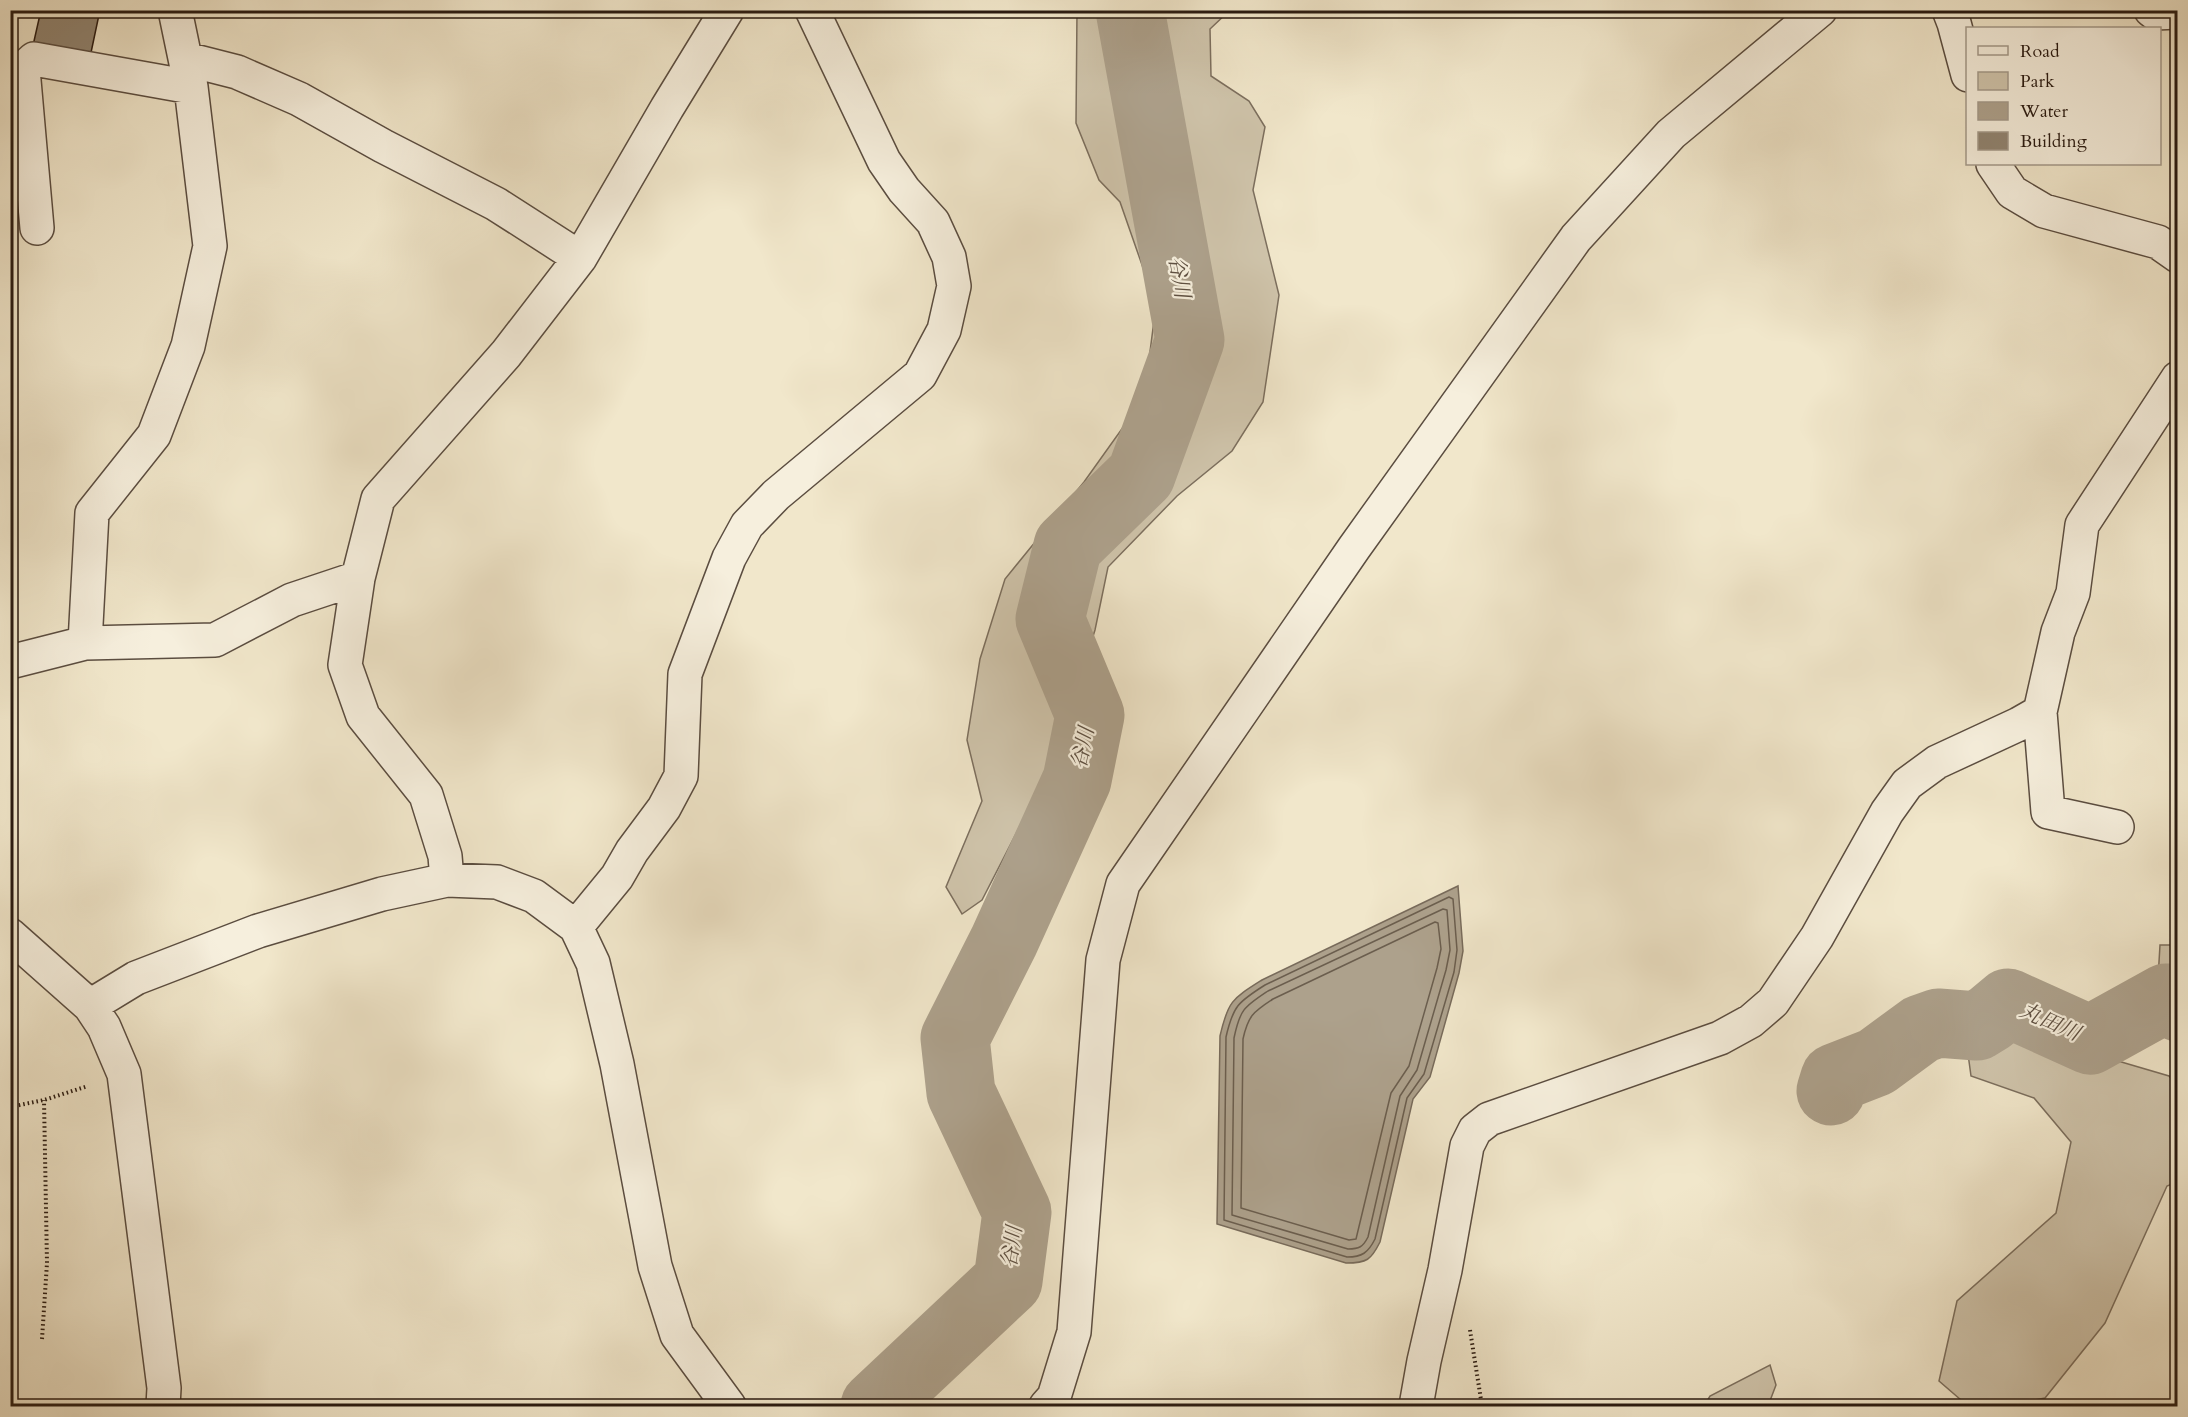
<svg xmlns="http://www.w3.org/2000/svg" width="2188" height="1417" font-family="Cardo,'Noto Serif JP',serif">
  <style>
    .green { fill: #cfc4ab; stroke: #7c6f5e; stroke-width: 1.5 }
    .water { fill: #ada18c; stroke: #786b5b; stroke-width: 1.5 }
    .lines { fill: none; stroke-linecap: round; stroke-linejoin: round }
    .shore { stroke: #6b5e4e; stroke-width: 1.5 }
    .river { stroke: #ada18c; stroke-width: 69 }
    .building { fill: #918572; stroke: #291a11; stroke-width: 1.5 }
    .minor-casing { stroke: #5b4d40; stroke-width: 36 }
    .path { stroke: #291a11; stroke-width: 4; stroke-dasharray: 1.5 3; stroke-linecap: butt }
    .minor { stroke: #f6efdd; stroke-width: 33 }
    .labels { text-anchor: middle; dominant-baseline: central; stroke-width: 4.5; stroke-linejoin: round; paint-order: stroke }
    .water-label { font-size: 21px; font-style: italic; fill: #5e5042; stroke: #f6efdd }
  </style>
  <rect width="100%" height="100%" fill="#f1e7cb"/>
  <filter id="stains"><feTurbulence type="fractalNoise" baseFrequency=".00333" numOctaves="4"/><feColorMatrix values="0 0 0 0 .2 0 0 0 0 .09 0 0 0 0 .02 0 0 0 .5 -.17"/></filter>
  <radialGradient id="worn" r=".72"><stop offset=".6" stop-color="#630" stop-opacity="0"/><stop offset="1" stop-color="#630" stop-opacity=".3"/></radialGradient>
  <path class="green" d="M 1077,11 L 1229,11 L 1210,29 L 1211,76 L 1249,101 L 1265,127 L 1253,190 L 1279,295 L 1263,402 L 1232,451 L 1177,496 L 1108,567 L 1095,630 L 1054,760 L 982,900 L 962,914 L 946,887 L 982,801 L 967,740 L 980,659 L 1005,579 L 1084,482 L 1144,398 L 1156,305 L 1120,202 L 1099,180 L 1076,123 Z
    M 2160,945 L 2177,945 L 2177,997 L 2158,979 Z
    M 2014,1031 L 2046,1039 L 2059,1052 L 2118,1061 L 2169,1076 L 2177,1085 L 2177,1182 L 2167,1186 L 2105,1323 L 2045,1398 L 2002,1406 L 1968,1406 L 1939,1381 L 1957,1301 L 2056,1213 L 2071,1142 L 2034,1098 L 1971,1076 L 1966,1039 Z
    M 1770,1365 L 1776,1385 L 1768,1406 L 1704,1406 L 1710,1396 Z"/>
  <path class="water" d="M 1458,886 L 1463,951 L 1459,973 L 1430,1077 L 1413,1099 L 1380,1242 C 1371,1260 1367,1263 1346,1263 L 1217,1224 L 1220,1036 C 1228,1001 1232,999 1262,980 Z"/>
  <g class="lines">
    <path class="shore" d="M 1449,897 L 1453,899 L 1457,950 L 1454,972 L 1424,1074 L 1407,1098 L 1375,1239 C 1368,1253 1362,1257 1347,1257 L 1224,1220 L 1226,1037 C 1233,1006 1238,1002 1265,985 Z
      M 1443,909 L 1447,910 L 1450,950 L 1446,970 L 1417,1070 L 1400,1096 L 1368,1237 C 1363,1247 1359,1249 1348,1249 L 1232,1215 L 1234,1038 C 1240,1009 1244,1007 1268,991 Z
      M 1435,922 L 1438,923 L 1441,949 L 1437,968 L 1409,1066 L 1391,1093 L 1356,1239 L 1349,1240 L 1241,1208 L 1243,1039 C 1248,1016 1253,1012 1273,999 Z"/>
    <path class="river" d="M 1831,1091 L 1835,1078 L 1876,1062 L 1921,1029 L 1938,1023 L 1977,1026 L 1990,1018 L 2008,1003 L 2090,1040 L 2166,998 L 2178,1007
      M 875,1406 L 1008,1281 L 1017,1212 L 961,1093 L 955,1038 L 1004,941 L 1077,780 L 1090,715 L 1050,619 L 1068,546 L 1141,475 L 1190,340 L 1130,10"/>
  </g>
  <path class="building" d="M 41,10 L 100,10 L 89,62 L 32,50 Z"/>
  <g class="lines">
    <g class="minor-casing">
      <path id="minor" d="M 1949,10 L 1954,23 L 1968,75
        M 2151,10 L 2155,13 L 2178,12
        M 186,59 L 237,72 L 299,99 L 383,146 L 496,204 L 580,258
        M 1993,164 L 2012,192 L 2044,211 L 2158,242 L 2178,256
        M 37,228 L 23,69 L 34,59 L 191,87
        M 358,578 L 345,665 L 363,716 L 426,795 L 445,856 L 447,880
        M 85,643 L 92,513 L 154,435 L 188,346 L 210,246 L 191,87 L 175,10
        M 10,662 L 85,643 L 215,640 L 292,600 L 358,578 L 378,499 L 506,354 L 580,258 L 667,108 L 727,10
        M 2040,712 L 2048,812 L 2117,827
        M 576,927 L 617,877 L 632,851 L 664,808 L 681,776 L 685,674 L 729,558 L 747,525 L 776,495 L 920,375 L 944,330 L 954,286 L 949,257 L 933,222 L 904,190 L 884,161 L 812,10
        M 10,935 L 90,1006 L 104,1027 L 124,1074 L 164,1388 L 163,1406
        M 90,1006 L 136,978 L 258,931 L 382,894 L 447,880 L 497,882 L 534,896 L 576,927 L 593,963 L 617,1064 L 655,1266 L 677,1335 L 729,1406
        M 1046,1406 L 1054,1397 L 1074,1332 L 1103,960 L 1123,884 L 1354,548 L 1576,238 L 1671,134 L 1820,10
        M 1416,1406 L 1424,1361 L 1445,1270 L 1467,1146 L 1475,1130 L 1489,1119 L 1720,1038 L 1751,1021 L 1773,1002 L 1817,937 L 1887,812 L 1907,784 L 1937,762 L 2019,724 L 2040,712 L 2058,632 L 2073,593 L 2082,525 L 2178,378"/>
    </g>
    <path class="path" d="M 10,1107 L 44,1100 L 88,1086
      M 1470,1330 L 1482,1406
      M 42,1339 L 47,1263 L 44,1100"/>
    <use href="#minor" class="minor"/>
  </g>
  <g class="labels">
    <g class="water-label">
      <text transform="translate(1179 277) rotate(80)">谷川</text>
      <text transform="translate(1083 748) rotate(-78)">谷川</text>
      <text transform="translate(2050 1022) rotate(24)">丸田川</text>
      <text transform="translate(1012 1247) rotate(-82)">谷川</text>
    </g>
  </g>
  <rect width="2188" height="1417" fill="none" stroke="#f1e7cb" stroke-width="36"/>
  <rect x="12" y="12" width="2164" height="1393" fill="none" stroke="#291a11" stroke-width="3"/>
  <rect x="18" y="18" width="2152" height="1381" fill="none" stroke="#291a11" stroke-width="1.5"/>
  <rect x="1966" y="27" width="195" height="138" fill="#f6efdd" stroke="#a49a8b" stroke-width="1.5"/>
  <rect x="1978" y="46" width="30" height="9" fill="#f6efdd" stroke="#a49a8b" stroke-width="1.5"/>
  <text x="2020" y="57" font-size="18" fill="#291a11">Road</text>
  <rect x="1978" y="72" width="30" height="18" fill="#cfc4ab" stroke="#a49a8b" stroke-width="1.5"/>
  <text x="2020" y="87" font-size="18" fill="#291a11">Park</text>
  <rect x="1978" y="102" width="30" height="18" fill="#ada18c" stroke="#a49a8b" stroke-width="1.5"/>
  <text x="2020" y="117" font-size="18" fill="#291a11">Water</text>
  <rect x="1978" y="132" width="30" height="18" fill="#918572" stroke="#a49a8b" stroke-width="1.5"/>
  <text x="2020" y="147" font-size="18" fill="#291a11">Building</text>
  <rect width="100%" height="100%" filter="url(#stains)"/>
  <rect width="100%" height="100%" fill="url(#worn)"/>
</svg>
